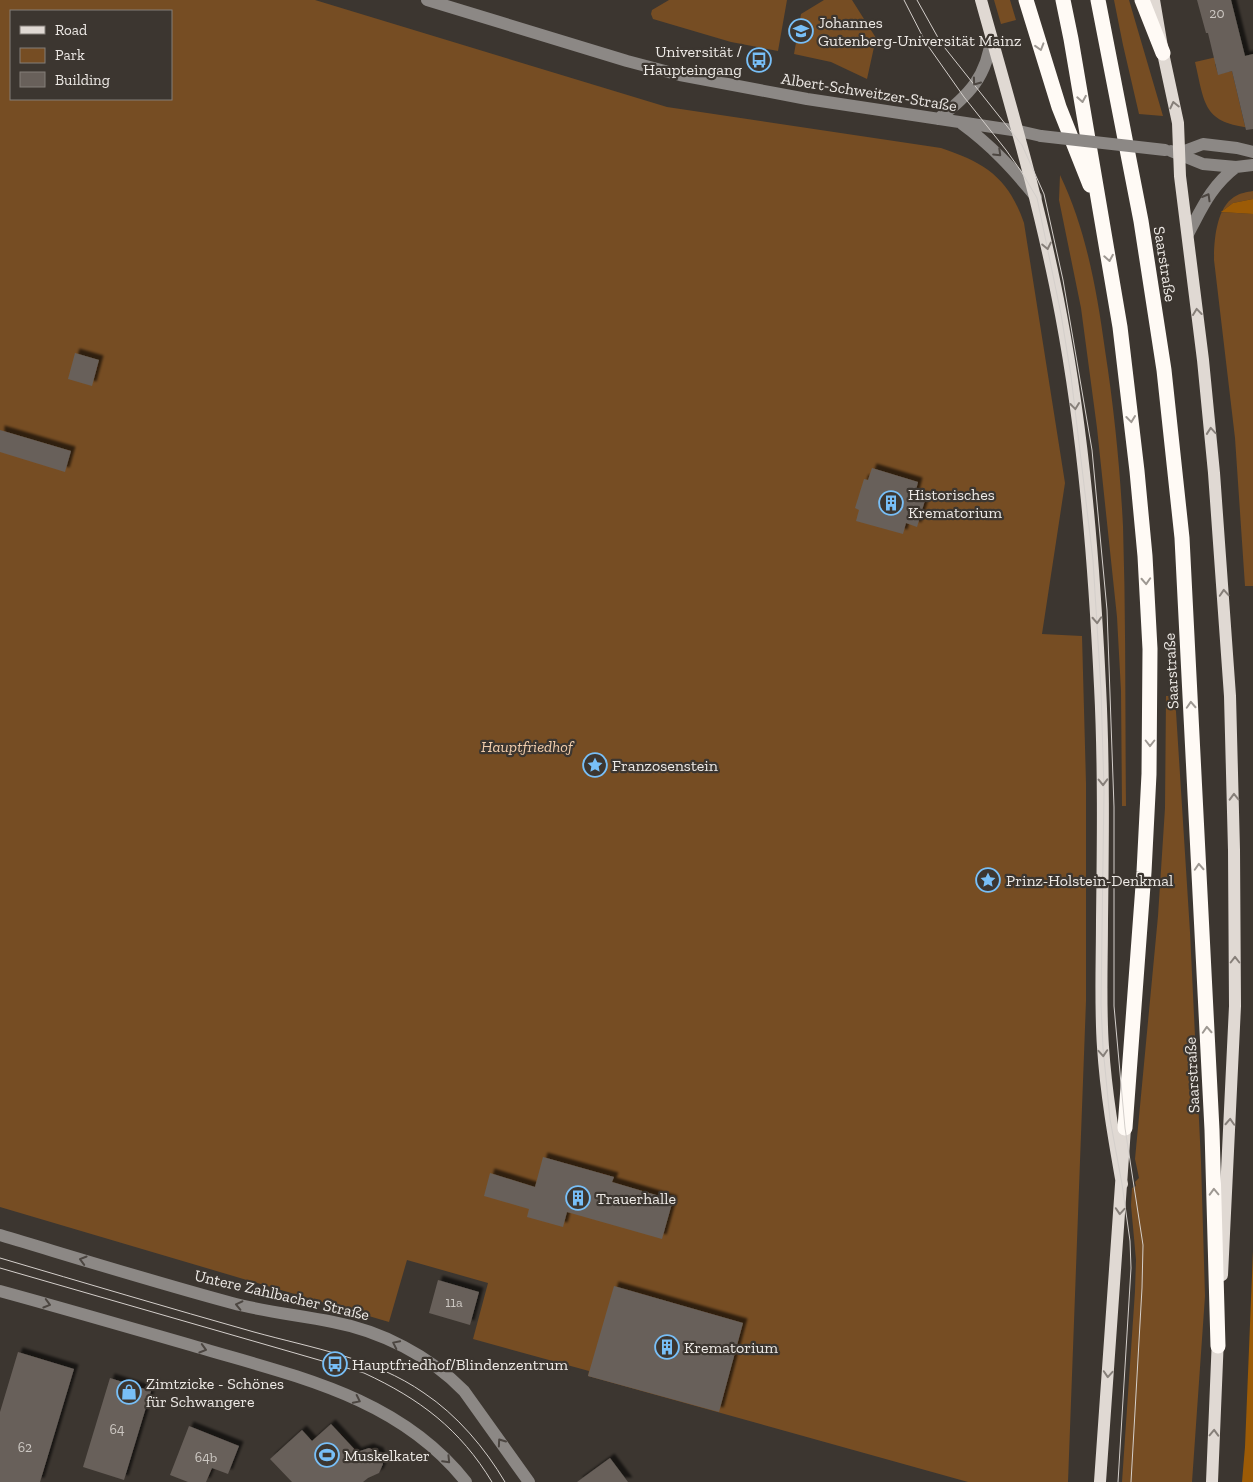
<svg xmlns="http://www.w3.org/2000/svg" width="1253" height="1482" font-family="'Zilla Slab',serif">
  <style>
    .green { fill: #764d23; fill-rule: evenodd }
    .forest { fill: #9c5b06 }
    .building { fill: #68605a; filter: url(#shadow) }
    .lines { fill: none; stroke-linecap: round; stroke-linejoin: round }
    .minor { stroke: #8c8885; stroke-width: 12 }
    .major { stroke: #e0d9d3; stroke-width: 12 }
    .highway { stroke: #fffaf5; stroke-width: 15 }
    .tram { stroke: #d4cfcb; stroke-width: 1 }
    .minor-bridge { stroke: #8c8885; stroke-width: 12 }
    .oneway { stroke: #9e9892 }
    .oneway2 { stroke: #4c4641 }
    .oneway3 { stroke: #867f79 }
    .labels { text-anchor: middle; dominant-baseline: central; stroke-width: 4.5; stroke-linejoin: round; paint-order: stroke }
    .number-label { font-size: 14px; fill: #ccc7c2 }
    .poi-label { font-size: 16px; fill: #ede9e5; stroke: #3c3630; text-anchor: start }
    .street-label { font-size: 16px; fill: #ede9e5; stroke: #3c3630 }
    .park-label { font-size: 16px; font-style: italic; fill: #f2cead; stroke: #3c3630 }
  </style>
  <defs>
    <filter id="shadow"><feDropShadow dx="4.5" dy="-4.5" stdDeviation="1" flood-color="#0009"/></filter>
  </defs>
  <rect width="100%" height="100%" fill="#3c3630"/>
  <path class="green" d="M 0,0 L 315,0 L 667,107 L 941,148 C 985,163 1008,177 1024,223 L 1065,483 L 1042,634 L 1082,636 L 1086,783 L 1086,1001 L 1068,1482 L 968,1482 L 588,1376 L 589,1371 L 473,1339 L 488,1283 L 407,1260 L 389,1322 L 0,1207 ZM 11,11 L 171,11 L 171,99 L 11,99 Z
    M 669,0 L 787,0 L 778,51 L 731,42 L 653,19 L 651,14 L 652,10 Z
    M 824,0 L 852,0 L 876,38 L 867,79 L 831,62 L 794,54 L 801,14 Z
    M 994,0 L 1010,0 L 1016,20 L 1001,24 Z
    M 1114,0 L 1129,0 L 1163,116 L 1139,114 L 1123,45 Z
    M 1234,53 L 1215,64 L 1218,74 L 1232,71 L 1245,126 L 1253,128 C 1203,123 1205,105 1195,62 Z
    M 1060,175 C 1086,229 1097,291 1105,350 C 1114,408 1120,467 1123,526 C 1126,619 1125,713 1126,806 L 1122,806 L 1121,691 L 1117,617 L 1097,428 L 1081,308 L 1059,200 Z
    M 1253,191 L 1253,199 L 1233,203 L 1221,212 L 1253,214 L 1253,586 L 1245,586 L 1235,438 L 1214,260 C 1214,238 1217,208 1234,197 C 1240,193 1247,192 1253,191 Z
    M 1166,696 L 1175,696 L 1190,932 L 1201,1162 L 1205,1296 L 1192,1482 L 1122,1482 L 1135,1291 L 1136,1260 L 1131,1205 L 1132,1188 L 1136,1186 L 1135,1182 L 1139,1178 L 1135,1159 L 1158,916 L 1165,808 Z"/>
  <path class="forest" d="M 1253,199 L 1253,214 L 1221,212 L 1233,203 Z
    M 1253,1251 L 1253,1482 L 1242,1482 L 1245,1447 Z"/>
  <path class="building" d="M 1197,0 L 1231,0 L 1245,56 L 1253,54 L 1253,129 L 1246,130 L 1232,71 L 1218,75 L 1208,33 L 1206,33 Z
    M 75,353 L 99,360 L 92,386 L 68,379 Z
    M 0,430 L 71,451 L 65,472 L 0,452 Z
    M 872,468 L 918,482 L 915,494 L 926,497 L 917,527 L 906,523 L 903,534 L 856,521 L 859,510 L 855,508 L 864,479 L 868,480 Z
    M 543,1157 L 614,1177 L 612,1182 L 673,1200 L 662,1239 L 567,1212 L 563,1227 L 527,1217 L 529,1209 L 484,1196 L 490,1173 L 535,1187 Z
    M 438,1280 L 479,1292 L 470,1325 L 429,1313 Z
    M 614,1286 L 743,1323 L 719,1412 L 588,1376 Z
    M 18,1352 L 74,1369 L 40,1482 L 0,1482 L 0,1412 Z
    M 110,1378 L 151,1391 L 124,1480 L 83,1467 Z
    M 331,1424 L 357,1452 L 369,1448 L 379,1452 L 383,1464 L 379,1473 L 368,1478 L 363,1482 L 292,1482 L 270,1459 L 302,1430 L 312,1441 Z
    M 189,1426 L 239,1446 L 228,1474 L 212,1468 L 206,1482 L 188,1482 L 170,1475 Z
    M 610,1458 L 628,1482 L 577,1482 Z"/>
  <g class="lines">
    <path class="minor" d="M 427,0 L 627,61 L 680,75 L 807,99 L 1019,131 L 1041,136
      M 938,119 C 968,96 988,76 991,37
      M 962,124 C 991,145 1013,169 1036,197
      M 1171,151 L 1203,164 L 1236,167 L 1253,165
      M 1179,153 L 1203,144 L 1237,148 L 1253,152
      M 1188,234 C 1202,208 1211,186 1236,167
      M 0,1235 C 77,1258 154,1282 232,1303 C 265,1312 299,1315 333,1322 C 381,1331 430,1356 464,1391 L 529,1482
      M 0,1291 C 66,1309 131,1328 197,1347 C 295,1376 399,1397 466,1482"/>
    <path class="major" d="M 981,0 C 1010,104 1041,208 1061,315 C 1084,437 1094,562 1100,686 C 1104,764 1103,842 1102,920 C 1102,963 1100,1005 1103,1047 C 1106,1093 1114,1139 1122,1184
      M 1154,0 L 1163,53 L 1178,123 L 1180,176 L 1203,360 L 1214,473 L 1230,696 L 1234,850 L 1235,1006 L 1222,1275
      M 1100,1482 L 1125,1128
      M 1212,1482 L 1218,1337"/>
    <path class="highway" d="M 1026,0 L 1059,107 L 1090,185
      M 1063,0 L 1071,39 L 1120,327 L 1137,471 L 1145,556 L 1150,649 L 1149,774 L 1144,872 L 1125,1128
      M 1098,0 L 1141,221 L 1164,370 L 1182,538 L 1212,1130 L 1218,1346
      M 1142,0 L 1163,53"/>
    <path class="tram" d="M 904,0 L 926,43 L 964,97 L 1006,150 L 1021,171 L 1037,198 L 1061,314 L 1071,376 L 1093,560 L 1101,690 L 1104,789 L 1101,1004 L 1103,1048 L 1110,1119 L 1122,1184 L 1130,1241 L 1131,1268 L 1118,1482
      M 917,0 L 941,43 L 1022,145 L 1044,194 L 1063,280 L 1092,450 L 1107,610 L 1114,807 L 1114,1006 L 1125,1128 L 1143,1245 L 1142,1288 L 1131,1482
      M 0,1258 C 85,1283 169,1308 254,1332 C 312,1348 374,1358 424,1393 C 457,1415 485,1448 505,1482
      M 0,1268 L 364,1373 C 420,1399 460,1429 492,1482"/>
    <path class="minor-bridge" d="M 1041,136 L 1165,150"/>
  </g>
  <defs><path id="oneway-chevron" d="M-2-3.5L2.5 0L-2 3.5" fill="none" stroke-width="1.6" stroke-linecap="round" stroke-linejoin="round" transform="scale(1.25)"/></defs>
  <g class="oneway">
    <use href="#oneway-chevron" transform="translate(1040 47) rotate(73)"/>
    <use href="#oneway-chevron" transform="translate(1082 99) rotate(80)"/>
    <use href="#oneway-chevron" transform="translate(1109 258) rotate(80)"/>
    <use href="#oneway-chevron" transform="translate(1131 419) rotate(83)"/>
    <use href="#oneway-chevron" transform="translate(1146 581) rotate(87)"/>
    <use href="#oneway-chevron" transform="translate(1191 705) rotate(-93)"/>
    <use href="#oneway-chevron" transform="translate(1150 743) rotate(90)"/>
    <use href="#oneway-chevron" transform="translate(1199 867) rotate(-93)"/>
    <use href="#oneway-chevron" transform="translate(1207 1030) rotate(-93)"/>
    <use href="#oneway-chevron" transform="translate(1214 1192) rotate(-92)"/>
  </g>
  <g class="oneway2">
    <use href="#oneway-chevron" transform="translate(976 82) rotate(126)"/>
    <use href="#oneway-chevron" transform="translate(998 153) rotate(44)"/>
    <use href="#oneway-chevron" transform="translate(1207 197) rotate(-60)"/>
    <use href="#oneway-chevron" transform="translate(83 1260) rotate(-164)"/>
    <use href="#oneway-chevron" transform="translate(47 1304) rotate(16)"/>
    <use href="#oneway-chevron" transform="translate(239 1305) rotate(-167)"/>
    <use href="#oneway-chevron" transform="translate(396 1344) rotate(-154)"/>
    <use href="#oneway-chevron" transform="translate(203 1349) rotate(16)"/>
    <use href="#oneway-chevron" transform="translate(357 1400) rotate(26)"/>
    <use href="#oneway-chevron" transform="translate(501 1442) rotate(-125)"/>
    <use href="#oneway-chevron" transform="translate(447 1460) rotate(46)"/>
  </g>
  <g class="oneway3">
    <use href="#oneway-chevron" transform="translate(1174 105) rotate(-103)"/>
    <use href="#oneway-chevron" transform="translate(1047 246) rotate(78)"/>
    <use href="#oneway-chevron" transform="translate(1197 312) rotate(-97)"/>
    <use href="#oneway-chevron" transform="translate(1075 406) rotate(83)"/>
    <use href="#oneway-chevron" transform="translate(1211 431) rotate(-95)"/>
    <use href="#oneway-chevron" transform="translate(1224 593) rotate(-94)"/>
    <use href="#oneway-chevron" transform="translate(1097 620) rotate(87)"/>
    <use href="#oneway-chevron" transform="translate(1103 782) rotate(89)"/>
    <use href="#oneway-chevron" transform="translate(1234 797) rotate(-91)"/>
    <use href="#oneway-chevron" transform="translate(1235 960) rotate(-90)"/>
    <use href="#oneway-chevron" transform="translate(1103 1053) rotate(86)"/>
    <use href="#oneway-chevron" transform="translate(1230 1122) rotate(-87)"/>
    <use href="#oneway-chevron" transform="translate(1120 1211) rotate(94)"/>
    <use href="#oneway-chevron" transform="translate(1108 1374) rotate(94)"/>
    <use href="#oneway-chevron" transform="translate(1214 1433) rotate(-88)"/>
  </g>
  <defs>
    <g id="university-ring" transform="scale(1.25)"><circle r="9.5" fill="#3c3630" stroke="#78bff7" stroke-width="1.5"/><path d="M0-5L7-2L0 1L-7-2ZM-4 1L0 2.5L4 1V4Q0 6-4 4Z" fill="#78bff7"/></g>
    <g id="bus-ring" transform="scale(1.25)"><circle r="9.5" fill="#3c3630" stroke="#78bff7" stroke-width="1.5"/><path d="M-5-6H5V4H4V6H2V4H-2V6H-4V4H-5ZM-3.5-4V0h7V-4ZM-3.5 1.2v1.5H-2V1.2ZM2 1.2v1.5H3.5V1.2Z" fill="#78bff7"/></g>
    <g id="building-ring" transform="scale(1.25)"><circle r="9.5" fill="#3c3630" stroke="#78bff7" stroke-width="1.5"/><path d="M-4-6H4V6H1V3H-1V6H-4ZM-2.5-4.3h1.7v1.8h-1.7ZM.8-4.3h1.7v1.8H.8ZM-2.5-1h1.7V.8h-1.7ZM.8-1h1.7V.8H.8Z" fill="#78bff7"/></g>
    <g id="sight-ring" transform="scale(1.25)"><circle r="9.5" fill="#3c3630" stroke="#78bff7" stroke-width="1.5"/><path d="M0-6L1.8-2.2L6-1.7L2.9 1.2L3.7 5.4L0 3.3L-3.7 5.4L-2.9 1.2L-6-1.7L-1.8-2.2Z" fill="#78bff7"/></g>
    <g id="shop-ring" transform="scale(1.25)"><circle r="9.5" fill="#3c3630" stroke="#78bff7" stroke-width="1.5"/><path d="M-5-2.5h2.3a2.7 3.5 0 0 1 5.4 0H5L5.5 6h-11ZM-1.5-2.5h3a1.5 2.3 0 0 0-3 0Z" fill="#78bff7"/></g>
    <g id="stadium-ring" transform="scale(1.25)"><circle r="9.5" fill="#3c3630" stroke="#78bff7" stroke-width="1.5"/><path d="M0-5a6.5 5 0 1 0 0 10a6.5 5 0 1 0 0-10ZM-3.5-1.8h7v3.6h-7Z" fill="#78bff7"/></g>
  </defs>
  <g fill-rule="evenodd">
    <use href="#university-ring" x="801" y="31"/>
    <use href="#bus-ring" x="759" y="60"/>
    <use href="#building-ring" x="891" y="503"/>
    <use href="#sight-ring" x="595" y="765"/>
    <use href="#sight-ring" x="988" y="880"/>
    <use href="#building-ring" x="578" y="1198"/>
    <use href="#building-ring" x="667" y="1347"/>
    <use href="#bus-ring" x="335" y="1364"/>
    <use href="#shop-ring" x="129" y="1392"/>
    <use href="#stadium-ring" x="327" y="1455"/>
  </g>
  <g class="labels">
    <g class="number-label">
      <text x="1217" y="13">20</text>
      <text x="454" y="1302">11a</text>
      <text x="117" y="1429">64</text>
      <text x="25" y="1447">62</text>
      <text x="206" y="1457">64b</text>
    </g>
    <g class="poi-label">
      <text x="818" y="22">Johannes<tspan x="818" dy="18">Gutenberg-Universität Mainz</tspan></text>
      <text x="742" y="51" text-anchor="end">Universität /<tspan x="742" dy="18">Haupteingang</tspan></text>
      <text x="908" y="494">Historisches<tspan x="908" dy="18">Krematorium</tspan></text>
      <text x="612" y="765">Franzosenstein</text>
      <text x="1006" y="880">Prinz-Holstein-Denkmal</text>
      <text x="596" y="1198">Trauerhalle</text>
      <text x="684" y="1347">Krematorium</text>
      <text x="352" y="1364">Hauptfriedhof/Blindenzentrum</text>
      <text x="146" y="1383">Zimtzicke - Schönes<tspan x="146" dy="18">für Schwangere</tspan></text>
      <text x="344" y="1455">Muskelkater</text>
    </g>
    <g class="street-label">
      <text transform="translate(869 92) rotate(9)">Albert-Schweitzer-Straße</text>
      <text transform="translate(1165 264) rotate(81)">Saarstraße</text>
      <text transform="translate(1171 671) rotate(-93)">Saarstraße</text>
      <text transform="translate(1192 1075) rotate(-93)">Saarstraße</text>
      <text transform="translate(282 1295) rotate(13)">Untere Zahlbacher Straße</text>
    </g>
    <g class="park-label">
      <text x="527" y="746">Hauptfriedhof</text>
    </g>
  </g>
  <rect x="10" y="10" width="162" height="90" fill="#3c3630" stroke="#837e78"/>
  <rect x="20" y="26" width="25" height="8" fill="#e0d9d3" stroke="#837e78"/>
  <text x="55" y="35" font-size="15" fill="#ede9e5">Road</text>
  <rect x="20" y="48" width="25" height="15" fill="#764d23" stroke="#837e78"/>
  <text x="55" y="60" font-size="15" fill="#ede9e5">Park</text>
  <rect x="20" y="72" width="25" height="15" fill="#68605a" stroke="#837e78"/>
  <text x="55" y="85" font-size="15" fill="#ede9e5">Building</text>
</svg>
